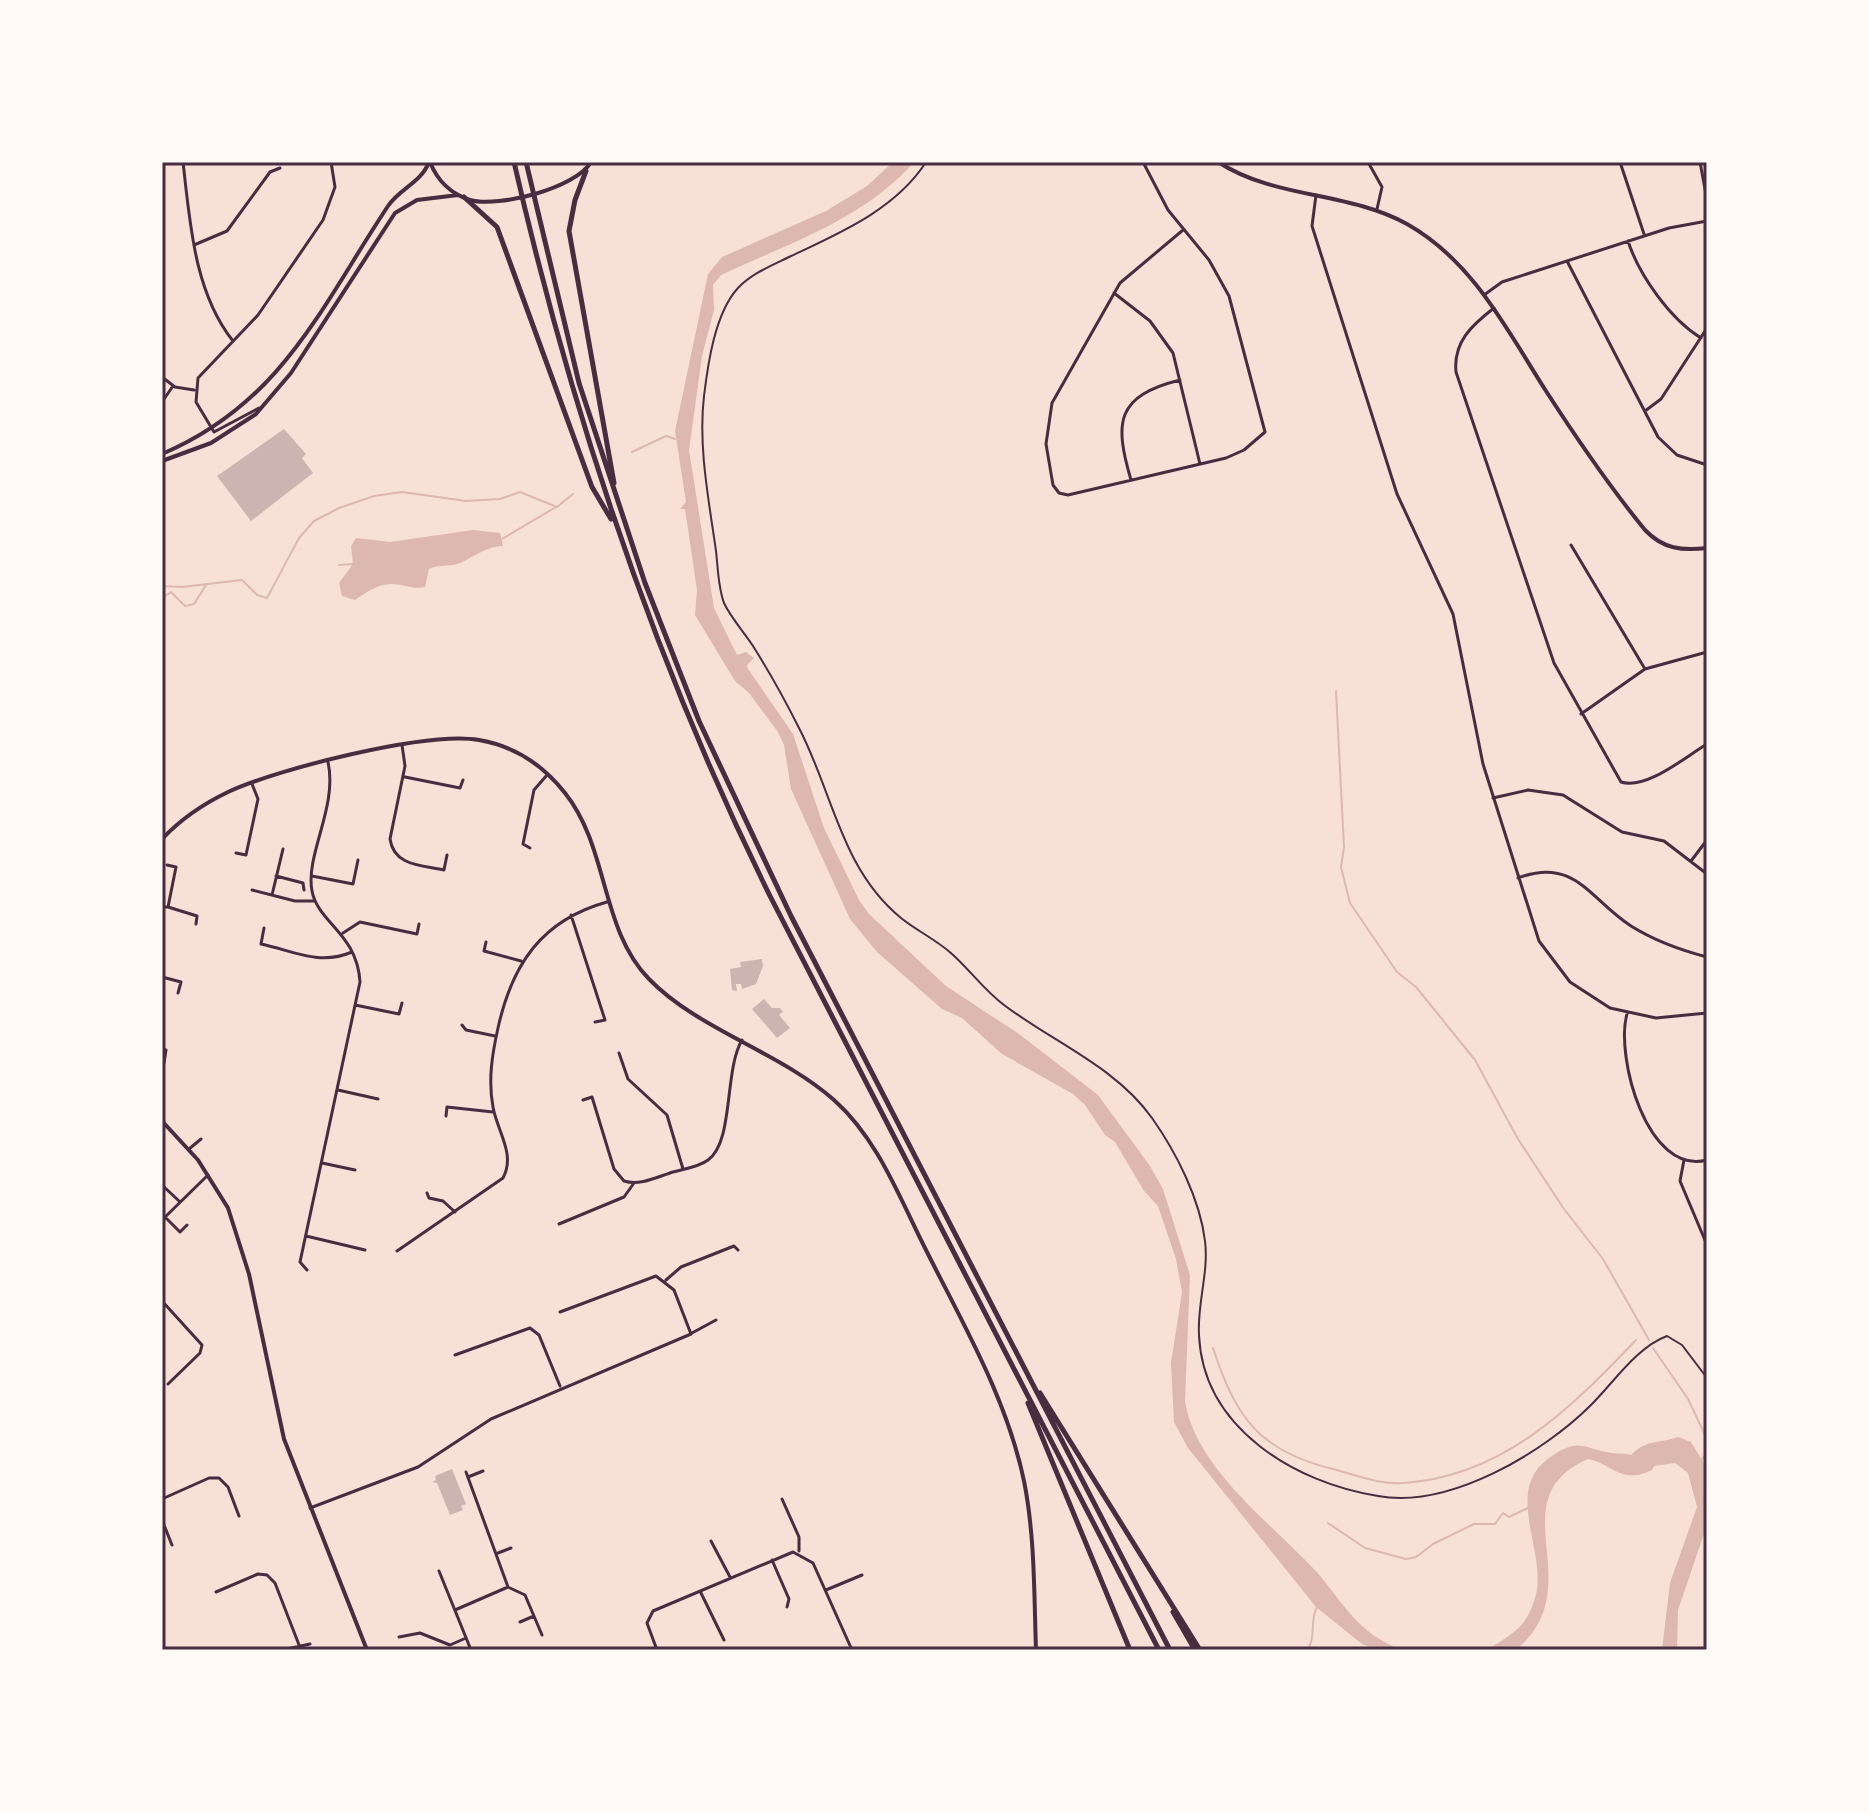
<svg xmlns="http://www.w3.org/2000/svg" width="1869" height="1812" font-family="Inter,sans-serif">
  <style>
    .water { fill: #dcb8b0 }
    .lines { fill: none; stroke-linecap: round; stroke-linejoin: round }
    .stream { stroke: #dcb8b0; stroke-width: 2 }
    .building { fill: #ccb4b1 }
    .path { stroke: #4a2c40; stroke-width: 2 }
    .minor { stroke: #4a2c40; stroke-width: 3 }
    .tertiary { stroke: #4a2c40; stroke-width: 4 }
    .trunk { stroke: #4a2c40; stroke-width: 5 }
    .neatline { fill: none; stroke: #4a2c40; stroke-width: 3 }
  </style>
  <rect width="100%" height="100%" fill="#f7e1d7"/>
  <path class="water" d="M 893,162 L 914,162 C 863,220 789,243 721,275 L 713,285 L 714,310 L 702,356 L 689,450 L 714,608 L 737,655 L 746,652 L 754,658 L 747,665 L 748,669 L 793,734 L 824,828 L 859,900 L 869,914 L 946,986 L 1019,1034 L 1098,1095 L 1150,1166 L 1163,1189 L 1190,1275 L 1185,1401 C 1195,1466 1267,1520 1311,1566 C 1331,1586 1345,1613 1368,1631 C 1377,1639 1389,1644 1400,1650 L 1376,1650 L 1362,1644 L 1316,1607 L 1188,1448 L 1174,1422 L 1171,1363 L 1182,1292 L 1176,1259 L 1158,1206 L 1144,1191 L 1115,1142 L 1105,1135 L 1085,1105 L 1073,1094 L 1002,1054 L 962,1018 L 942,1009 L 877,952 L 850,919 L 791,789 L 784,745 L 778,732 L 749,693 L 735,681 L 695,615 L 697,590 L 685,509 L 680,509 L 686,502 L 675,431 L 708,274 L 722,257 L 826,211 L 867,186 Z
    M 473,530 L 500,533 L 503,546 C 487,546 474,557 460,563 C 450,567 439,564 429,569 L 425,587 C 412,590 404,584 391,584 C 377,584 366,593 355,600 L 342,596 L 339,583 L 353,564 L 351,546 L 356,538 L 390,542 Z
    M 1678,1437 L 1691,1442 L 1705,1465 L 1707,1525 L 1678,1610 L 1677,1650 L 1662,1650 L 1670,1583 L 1697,1507 L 1688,1473 L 1675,1463 L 1654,1466 L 1652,1470 C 1621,1485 1613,1464 1588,1459 C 1496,1500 1593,1585 1516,1650 L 1487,1650 C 1511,1634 1526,1629 1535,1598 C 1549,1554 1502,1492 1549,1458 C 1580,1436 1583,1449 1612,1453 C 1619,1454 1624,1453 1631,1455 C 1647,1439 1657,1444 1678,1437 Z"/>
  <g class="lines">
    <path class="stream" d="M 632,452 L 666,436 L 675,439
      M 502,539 L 556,507
      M 339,565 L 353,564
      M 162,586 L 182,587 L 242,580 L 257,595 L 267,598 L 299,538 L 314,521 L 339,508 L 374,496 L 402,492 L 466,501 L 500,499 L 520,492 L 557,507 L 573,494
      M 162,598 L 171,592 L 185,606 L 194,604 L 206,585
      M 1336,691 L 1344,847 L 1341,867 L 1350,903 L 1397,972 L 1416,987 L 1475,1060 L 1518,1139 L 1564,1209 L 1603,1259 L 1649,1340
      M 1213,1348 C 1236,1418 1259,1451 1333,1469 C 1356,1475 1380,1485 1404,1483 C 1504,1476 1571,1408 1636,1340
      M 1653,1348 L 1688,1399 L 1707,1439
      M 1701,1461 L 1707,1452
      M 1328,1523 L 1365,1548 L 1406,1559 L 1416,1557 L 1433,1544 L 1474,1524 L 1495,1524 L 1503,1513 L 1509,1517 L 1530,1507
      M 1307,1650 C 1317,1637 1309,1621 1317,1607"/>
  </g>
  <path class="building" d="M 284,429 L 306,454 L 302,458 L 313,473 L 251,521 L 217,476 Z
    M 762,959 L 763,966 L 756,984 L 742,989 L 741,984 L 736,984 L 737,991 L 732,990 L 730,969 L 741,967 L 740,962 Z
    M 764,999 L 772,1008 L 780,1008 L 783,1012 L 779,1015 L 790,1028 L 777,1038 L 752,1009 Z
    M 452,1469 L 466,1504 L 461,1506 L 463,1510 L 450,1515 L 437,1483 L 432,1482 L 436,1480 L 435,1476 Z"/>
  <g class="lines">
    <path class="path" d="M 926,162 C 896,209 840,233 791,256 C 773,265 752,273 738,288 C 715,313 708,363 704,396 C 698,447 709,501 716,551 C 718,568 718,587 724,603 C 731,618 744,632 753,646 C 770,673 785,700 799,728 C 833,793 841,869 901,918 C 917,931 937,940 952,954 C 970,970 984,990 1004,1005 C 1053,1042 1116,1067 1152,1118 C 1176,1152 1200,1199 1205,1241 C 1209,1272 1197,1304 1199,1335 C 1203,1428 1295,1483 1378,1496 C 1449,1509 1543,1453 1591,1405 C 1614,1382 1637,1347 1667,1336 L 1682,1345 L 1707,1378"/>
    <path class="minor" d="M 183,162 C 190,222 194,292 233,341
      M 1143,162 L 1168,210 L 1209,260 L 1229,296 L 1265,432 L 1244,450 L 1226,458 L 1068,495 L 1059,493 L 1053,485 L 1046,444 L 1052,403 L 1120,283 L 1183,230
      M 1368,162 L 1382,187 L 1377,209
      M 1620,162 L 1644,234
      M 1700,162 L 1707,200
      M 1316,195 L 1312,226 L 1397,494 L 1453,614 L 1483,764 L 1539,941 L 1570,982 L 1610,1008 L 1656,1018 L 1707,1013
      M 1628,241 C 1639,275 1670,319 1701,338
      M 194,245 L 227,231 L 270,172 L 280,168
      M 1567,261 L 1658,437 L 1677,455 L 1707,465
      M 1114,293 L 1150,321 L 1173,353 L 1200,464
      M 1484,295 L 1502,282 L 1669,228 L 1707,221
      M 1494,308 C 1472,325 1453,342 1456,372 L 1554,663 L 1621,782 C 1647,790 1685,757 1707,744
      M 162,377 L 175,387 L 194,390
      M 162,402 L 173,386
      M 259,408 L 214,432 L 196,402 L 198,378 L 258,315 L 323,220 L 335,187 L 331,162
      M 1645,411 L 1661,399 L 1707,328
      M 1131,480 C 1114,422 1116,396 1180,380
      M 1571,545 L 1645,669
      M 1581,714 L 1645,669 L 1707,652
      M 402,745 L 405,766 L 390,839 C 394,866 421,865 444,870 L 447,855
      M 405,777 L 460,788 L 463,780
      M 1493,798 L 1528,790 L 1563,795 L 1622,832 L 1664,841 L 1707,874
      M 530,848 L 523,844 L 534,790 L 547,775
      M 236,853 L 246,855 L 258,799 L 252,784
      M 1691,861 L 1707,840
      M 276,876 L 303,883 L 304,890
      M 312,876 L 353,884 L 358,860
      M 1518,878 C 1575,856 1590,900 1631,926 C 1655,941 1680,950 1707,957
      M 252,890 L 295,901 L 315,901
      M 272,895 L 283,849
      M 162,907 L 168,907 L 176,867 L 167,865
      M 168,907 L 197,916 L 196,924
      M 571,915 L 605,1020 L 595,1022
      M 264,928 L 261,944 C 294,951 319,966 352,952
      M 343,933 L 360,922 L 417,934 L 419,924
      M 486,942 L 484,951 L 521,961
      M 162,977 L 181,982 L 178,993
      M 355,1005 L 399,1014 L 402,1003
      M 1627,1014 C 1615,1056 1647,1176 1707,1160
      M 462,1025 L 466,1030 L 495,1036
      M 162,1049 L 166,1050 L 164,1063
      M 619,1053 L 628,1079 L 667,1115 L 683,1169
      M 338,1090 L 378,1099
      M 583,1100 L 592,1097 L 614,1169 L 624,1181 C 640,1186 657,1177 673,1172 C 684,1169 699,1167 708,1160 C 734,1142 724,1070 742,1040
      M 446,1116 L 447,1107 L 493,1112
      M 189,1149 L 201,1139
      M 1684,1160 L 1680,1181 L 1707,1245
      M 322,1163 L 355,1170
      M 162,1185 L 179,1201
      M 427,1193 L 429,1198 L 443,1201 L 455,1212
      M 165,1217 L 180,1232 L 187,1225
      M 162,1220 L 208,1175
      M 559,1224 L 624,1197 L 634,1183
      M 306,1236 L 365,1250
      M 397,1251 L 503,1178 C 516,1154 497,1131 493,1107 C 488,1080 492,1055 498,1028 C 512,964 542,920 607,902
      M 307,1270 L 300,1262 L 360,982 C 357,933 318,923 312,891 C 305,855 338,807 328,762
      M 666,1280 L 681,1267 L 734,1246 L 738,1250
      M 162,1301 L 202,1345 L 200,1353 L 168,1384
      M 692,1333 L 716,1320
      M 455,1355 L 530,1328 L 539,1335 L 560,1386
      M 466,1472 L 508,1587
      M 468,1477 L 483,1471
      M 162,1499 L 209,1478 L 219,1478 L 228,1487 L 239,1516
      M 782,1499 L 799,1537 L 799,1551
      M 310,1508 L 418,1467 L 491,1419 L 691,1334 L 674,1290 L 656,1276 L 560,1312
      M 162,1520 L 172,1545
      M 711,1541 L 730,1577
      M 498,1553 L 511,1548
      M 772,1560 L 789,1599 L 787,1607
      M 439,1571 L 471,1650
      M 510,1588 L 525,1595 L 542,1635
      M 826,1590 L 862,1575
      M 700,1591 L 724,1640
      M 216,1592 L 258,1574 L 267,1575 L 275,1583 L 301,1650
      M 455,1610 L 508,1587
      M 520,1622 L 534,1616
      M 399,1637 L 420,1633 L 450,1645 L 466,1638
      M 282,1650 L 310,1644
      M 657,1650 L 647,1623 L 653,1611 L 793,1552 L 813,1563 L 852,1650"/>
    <path class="tertiary" d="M 430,162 C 437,180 451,194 470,200 C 499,208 576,188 591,162
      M 1218,162 C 1275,199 1347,191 1407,224 C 1473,261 1507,330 1546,391 C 1577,439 1609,486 1645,530 C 1663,549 1682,551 1707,548
      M 162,454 C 282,403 321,307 388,206 C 400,188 421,183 429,162
      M 162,461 L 211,443 L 256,414 L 291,373 L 395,213 L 417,200 L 458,195
      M 162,839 C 181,819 203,804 228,792 C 277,769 427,731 479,740 C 514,746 543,765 565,793 C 609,848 600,929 649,979 C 697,1029 780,1052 834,1100 C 878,1139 900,1199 926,1250 C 963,1324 1007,1399 1024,1481 C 1035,1536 1034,1594 1036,1650
      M 162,1121 L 198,1160 L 228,1208 L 249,1274 L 284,1439 L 367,1650"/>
    <path class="trunk" d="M 514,162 C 572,416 654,661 770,896 L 1159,1650
      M 526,162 L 579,383 L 645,583 L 699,721 L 791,916 L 1170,1650
      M 586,171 L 575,200 L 569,231 L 614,483
      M 464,197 L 497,227 L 592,487 L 611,519
      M 1040,1393 L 1200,1650
      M 1028,1403 L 1130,1650
      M 1173,1612 L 1195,1650"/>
  </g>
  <rect width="1869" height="1812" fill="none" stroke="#fffaf5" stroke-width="328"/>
  <rect x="164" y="164" width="1541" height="1484" class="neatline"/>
</svg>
